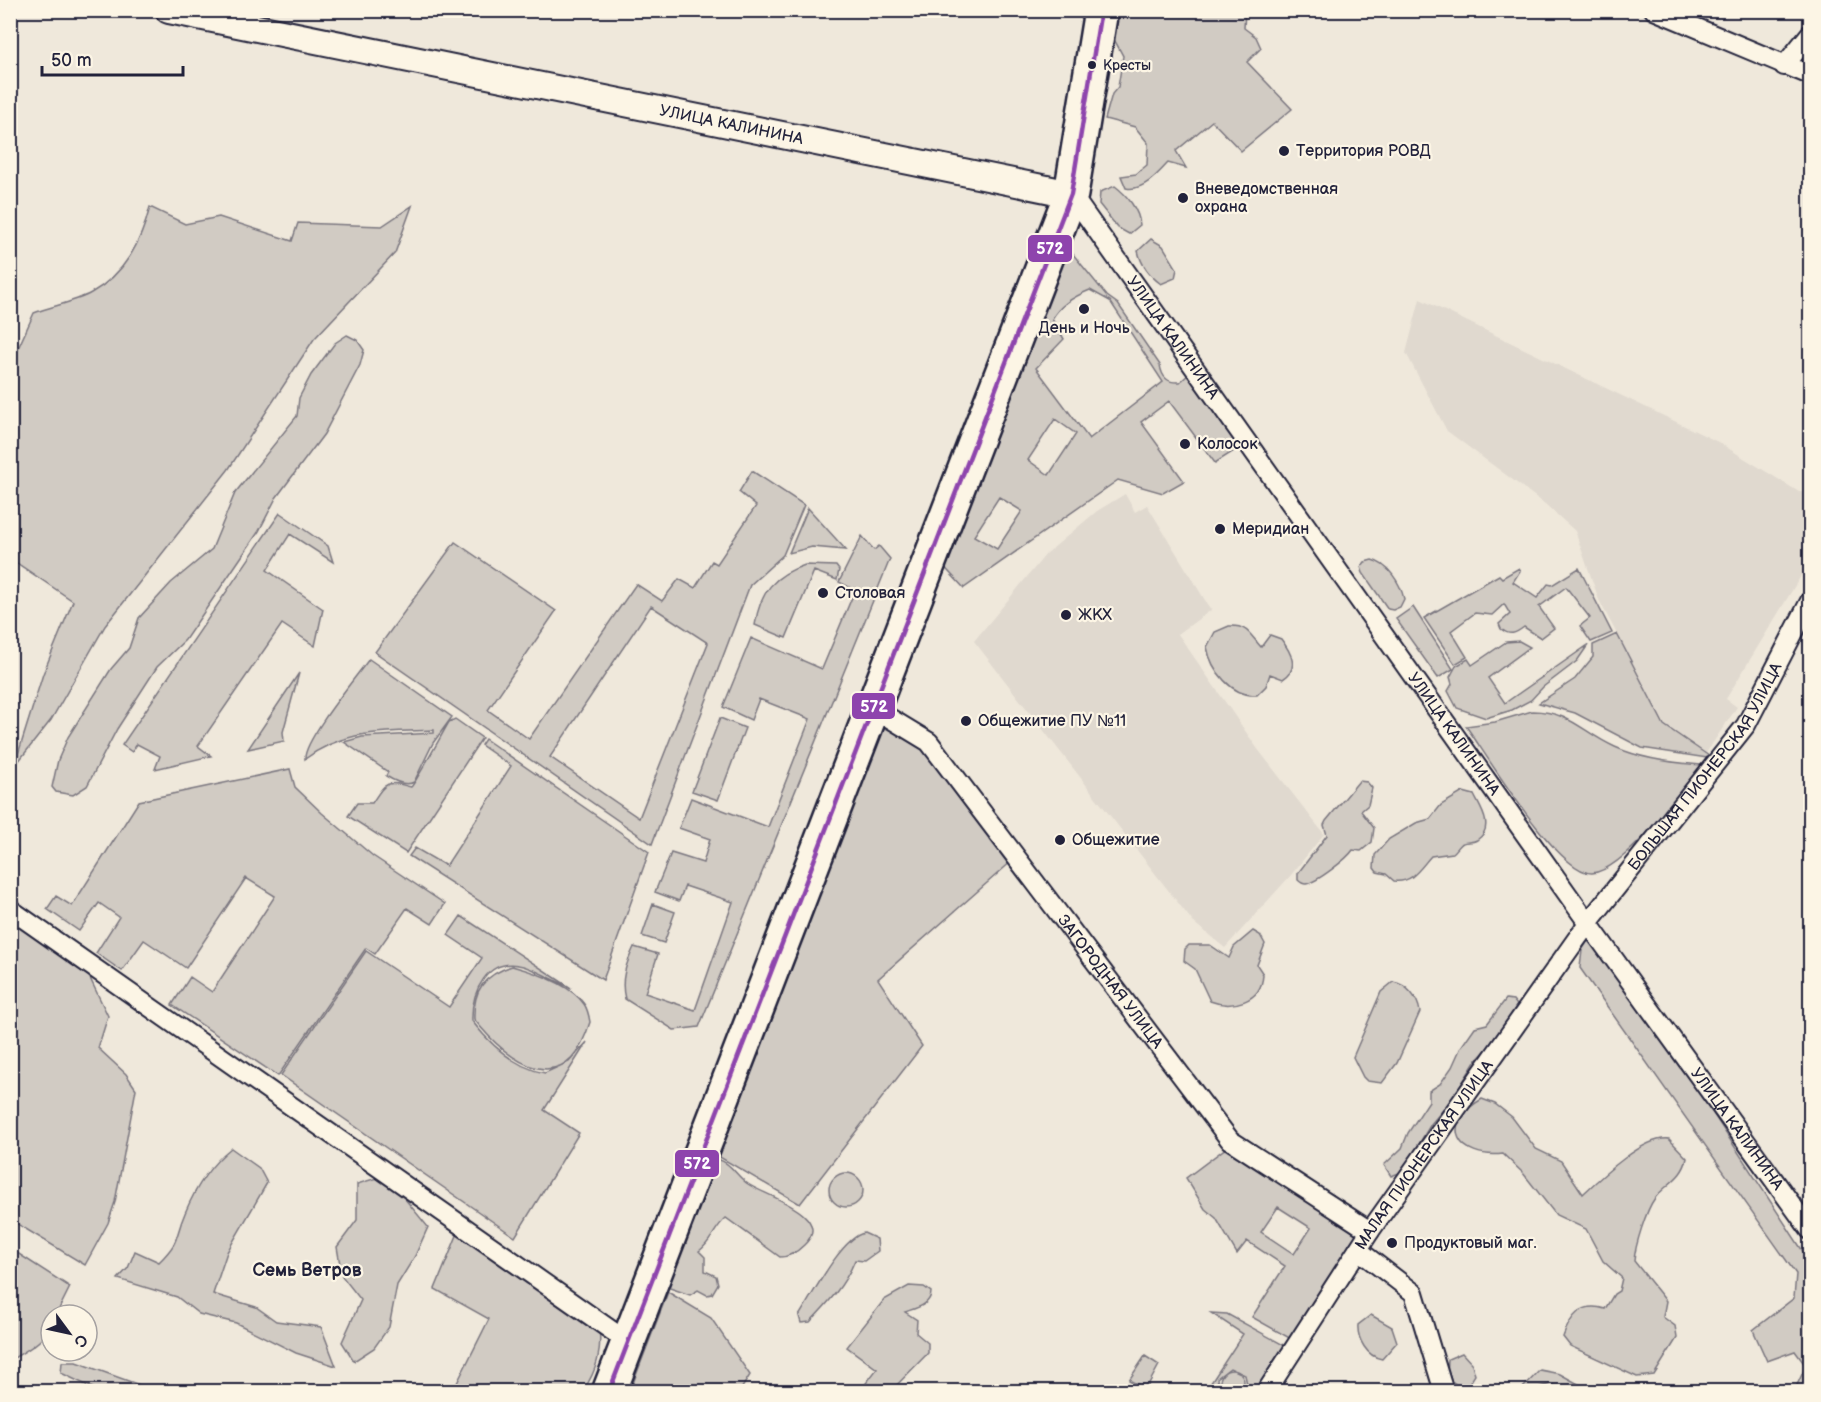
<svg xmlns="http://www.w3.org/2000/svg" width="1821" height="1402" font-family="'Balsamiq Sans',sans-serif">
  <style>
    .built { fill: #e0d9cf }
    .green { fill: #d1cbc3; stroke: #7a767f; stroke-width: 1.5; fill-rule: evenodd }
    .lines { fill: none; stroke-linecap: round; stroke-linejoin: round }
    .street-casing { stroke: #22223b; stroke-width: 22 }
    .secondary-casing { stroke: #22223b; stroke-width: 30 }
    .highway-casing { stroke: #22223b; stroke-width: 38 }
    .street { stroke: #fcf5e5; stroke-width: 18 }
    .secondary { stroke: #fcf5e5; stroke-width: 26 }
    .highway { stroke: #fcf5e5; stroke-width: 33 }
    .bus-1-casing { stroke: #fcf5e5; stroke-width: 9 }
    .bus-1 { stroke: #8e44ad; stroke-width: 4.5 }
    .bus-dot { fill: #22223b; stroke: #fcf5e5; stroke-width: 2 }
    .labels { text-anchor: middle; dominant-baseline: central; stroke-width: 4.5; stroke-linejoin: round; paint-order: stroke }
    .bus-label { font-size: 14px; fill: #22223b; stroke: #fcf5e5; text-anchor: start }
    .street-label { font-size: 16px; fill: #22223b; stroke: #fcf5e5 }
    .poi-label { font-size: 16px; fill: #22223b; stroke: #fcf5e5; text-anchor: start }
    .neighbourhood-label { font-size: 18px; font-weight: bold; fill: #22223b; stroke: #fcf5e5 }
    .line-badge { stroke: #fcf5e5; stroke-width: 2 }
    .badge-label { font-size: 16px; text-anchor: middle; font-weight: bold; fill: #fff }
  </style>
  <rect width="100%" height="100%" fill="#efe8db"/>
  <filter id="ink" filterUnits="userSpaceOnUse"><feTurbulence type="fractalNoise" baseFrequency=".0167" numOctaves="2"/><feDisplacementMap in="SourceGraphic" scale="12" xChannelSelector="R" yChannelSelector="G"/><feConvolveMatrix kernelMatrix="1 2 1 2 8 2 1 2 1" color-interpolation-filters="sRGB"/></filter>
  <g filter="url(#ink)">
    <path class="built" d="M 1420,299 L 1718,442 L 1799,492 L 1810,493 L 1810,561 L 1726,699 L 1737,707 L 1706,753 L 1665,725 L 1599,600 L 1575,531 L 1545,504 L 1447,431 L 1406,353 Z
      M 1125,494 L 1135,512 L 1147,505 L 1211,610 L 1178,634 L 1257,748 L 1324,834 L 1291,875 L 1225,948 L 1193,922 L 974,641 L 1046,554 L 1097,511 Z"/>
    <path class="green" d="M 1116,11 L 1245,11 L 1244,28 L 1256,37 L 1261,48 L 1247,62 L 1292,109 L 1241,151 L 1212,121 L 1176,151 L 1186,168 L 1168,163 C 1158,174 1142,192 1126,188 L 1121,176 L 1136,174 L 1147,165 L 1148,143 L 1135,127 L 1105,119 L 1112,94 L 1118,87 L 1123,56 L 1114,39 Z
      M 1115,186 C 1127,195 1139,210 1140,225 L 1129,234 L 1118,228 L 1099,204 L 1100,192 Z
      M 412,206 L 395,253 L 314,339 L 228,470 L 105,626 L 51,720 L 14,767 L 43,674 L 73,601 L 11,559 L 11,364 L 34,313 C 52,306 75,302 91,293 C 125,274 141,242 150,207 L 185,224 L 219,217 L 292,241 L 298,223 L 382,226 Z
      M 1059,237 L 1107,296 L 1118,304 L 1160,365 C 1162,378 1168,383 1180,382 L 1189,374 L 1245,444 L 1215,463 L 1169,401 L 1141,422 L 1184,481 L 1163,493 L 1118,480 L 964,588 L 935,557 ZM 1090,290 L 1110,301 L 1163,382 L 1089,439 L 1036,368 L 1064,339 L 1052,319 C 1060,304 1075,296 1090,290 ZM 1055,419 L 1076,434 L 1049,475 L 1028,460 ZM 999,497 L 1022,511 L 997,549 L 974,536 Z
      M 1151,239 L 1163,246 L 1177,269 L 1175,278 L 1161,284 C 1150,276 1141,264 1138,251 Z
      M 347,335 L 357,340 L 364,350 L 360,365 L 324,434 L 276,498 L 259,531 L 185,640 L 157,667 L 117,729 L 87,786 L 73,795 L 56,792 L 52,787 L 58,760 L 68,737 L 111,669 L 129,648 L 139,618 L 171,583 L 212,549 L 235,493 L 297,416 L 299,398 L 311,375 L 335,343 Z
      M 752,471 L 804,505 L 783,555 L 750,585 L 652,844 L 375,652 L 455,542 L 556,611 L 488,710 L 529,739 L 636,584 L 662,601 L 679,579 L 695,588 L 712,561 L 717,564 L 756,506 L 739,492 ZM 651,606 L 708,643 L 639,818 L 550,757 Z
      M 808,508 L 846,550 L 812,547 L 789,553 Z
      M 280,513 L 328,546 L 333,562 L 290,534 L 267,570 L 323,609 L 315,646 L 282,624 L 198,746 L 211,756 L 155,769 L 160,756 L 137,744 L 132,752 L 122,745 Z
      M 862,536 L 874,550 L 879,546 L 890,559 L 699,1027 L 674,1030 L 625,999 C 620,980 626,964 634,947 L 658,954 L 645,993 L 695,1010 L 733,902 L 685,886 L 679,901 L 655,892 L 671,853 L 703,863 L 710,839 L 679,828 L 691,798 L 768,827 L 810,719 L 759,699 L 751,720 L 723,707 L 751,638 L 822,669 L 855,590 L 839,582 Z
      M 1372,560 C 1388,564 1400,582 1404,599 L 1400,607 L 1393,610 L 1388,609 L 1363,573 L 1361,567 L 1365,562 Z
      M 805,565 L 836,566 L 839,570 L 837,580 L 814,571 L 786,638 L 755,625 C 760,592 774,575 805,565 Z
      M 1519,568 L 1520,571 L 1513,582 L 1537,598 L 1548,584 L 1552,585 L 1579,568 L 1612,633 L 1591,642 L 1580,626 L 1590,618 L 1566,587 L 1539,607 L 1554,628 L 1541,638 L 1524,627 C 1515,634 1510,636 1501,629 L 1499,624 L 1510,614 L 1504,604 L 1492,615 L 1475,613 L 1451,631 L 1467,657 L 1455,664 L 1424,618 L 1499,575 L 1502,578 Z
      M 1413,607 L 1453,669 L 1438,678 L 1396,619 Z
      M 1229,626 C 1248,625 1250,635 1261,647 L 1270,635 L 1281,639 C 1291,652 1300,669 1283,679 L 1270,674 L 1266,686 L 1257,695 C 1232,697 1211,670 1207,647 L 1215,632 Z
      M 1617,634 L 1664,725 L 1709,756 L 1707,758 L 1642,748 L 1575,713 L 1539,703 L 1575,679 L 1593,657 L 1593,645 Z
      M 1519,641 L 1530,647 L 1488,678 L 1505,703 L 1588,645 L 1577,661 L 1543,687 L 1531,700 L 1512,710 L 1486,718 L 1457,708 L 1448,691 L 1452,684 L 1450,677 L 1456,666 L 1468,659 L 1472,665 L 1506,642 Z
      M 369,659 L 452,717 L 433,743 L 414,782 C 405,787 394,781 386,776 L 388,772 L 344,742 L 362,737 L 434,733 L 434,730 C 385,733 346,728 305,759 C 303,741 356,677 369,659 Z
      M 299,673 L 283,732 L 284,741 L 248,749 Z
      M 1532,711 C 1570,711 1583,733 1615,747 C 1641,759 1673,763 1701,765 C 1684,791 1623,871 1592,873 C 1558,874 1486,754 1466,726 L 1495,722 Z
      M 874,714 L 926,745 L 1012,861 L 878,979 L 922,1046 L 800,1204 L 706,1149 Z
      M 720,718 L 745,728 L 718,800 L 692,791 Z
      M 455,719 L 482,738 L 406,853 L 348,816 L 357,803 L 372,803 C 386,782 386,780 411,787 C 415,784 443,732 449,722 Z
      M 485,739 L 649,852 L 603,980 L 409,856 L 415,848 L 446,866 L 511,766 L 481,745 Z
      M 290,769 L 295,787 L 322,813 L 373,856 L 445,904 L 432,924 L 407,908 L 375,954 L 366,948 L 278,1076 L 172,1005 L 190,977 L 212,992 L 275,896 L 246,878 L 186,968 L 144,940 L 122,971 L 96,953 L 119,917 L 99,903 L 79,931 L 47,909 L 56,896 L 72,906 L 139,801 Z
      M 1359,781 L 1367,782 L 1372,788 L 1368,805 L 1361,811 L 1374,828 L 1372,842 L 1361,851 L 1353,850 C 1347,859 1317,882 1306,884 C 1302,884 1300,882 1298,880 L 1298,873 L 1327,835 L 1324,825 L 1326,821 Z
      M 1463,792 L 1474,795 C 1481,809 1495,828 1477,840 C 1472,843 1466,841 1463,843 C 1460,844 1456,851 1453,853 L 1431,856 C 1420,868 1413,883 1394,881 L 1386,874 L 1377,872 L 1374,868 L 1375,855 L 1389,839 L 1416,823 L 1430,819 L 1441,805 Z
      M 653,904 L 675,912 L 664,943 L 642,936 Z
      M 461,916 L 571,988 C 555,981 539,971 523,966 C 487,956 471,992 472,1021 C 490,1044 515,1068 545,1073 L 569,1062 L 587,1042 L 544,1110 L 579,1133 L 515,1237 L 281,1075 L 366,951 L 449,1007 L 482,958 L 448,935 Z
      M 10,921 L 87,972 L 108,1016 L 98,1048 L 126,1074 L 136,1089 L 115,1202 L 108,1223 L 85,1265 L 11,1220 Z
      M 1253,931 L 1260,935 L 1265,944 L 1257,965 L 1263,974 C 1262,1003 1231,1009 1210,1001 L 1195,969 L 1184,961 L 1185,949 L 1189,945 L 1210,945 L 1229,958 L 1234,947 Z
      M 1591,936 L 1599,939 L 1810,1262 L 1810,1391 L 1800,1391 L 1796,1387 L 1806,1366 L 1795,1351 L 1767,1361 L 1753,1330 L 1794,1298 L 1796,1274 L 1580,968 L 1582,950 Z
      M 512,966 C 534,972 570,984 584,1004 C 587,1008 589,1016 590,1022 C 566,1102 510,1065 474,1019 C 473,990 484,975 512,966 Z
      M 1393,982 C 1407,984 1418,998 1420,1012 L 1397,1063 L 1382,1083 L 1367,1081 L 1363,1077 L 1353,1057 L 1381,992 Z
      M 1506,999 L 1513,1000 L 1517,1005 L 1496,1039 L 1475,1062 L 1453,1098 L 1431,1124 L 1402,1172 L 1391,1176 L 1384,1165 L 1402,1148 L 1408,1133 L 1429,1101 L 1429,1091 L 1440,1084 L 1452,1067 L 1461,1047 L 1475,1027 L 1487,1024 Z
      M 1482,1099 L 1495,1104 L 1512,1117 L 1536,1149 L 1561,1161 L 1583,1194 C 1601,1177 1644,1136 1669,1139 L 1687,1158 C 1683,1178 1667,1183 1655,1198 C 1646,1210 1635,1246 1634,1261 L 1666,1301 L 1663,1317 L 1675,1326 L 1677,1338 L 1654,1375 L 1637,1377 L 1570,1346 L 1563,1337 C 1570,1317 1581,1301 1605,1309 L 1614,1294 L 1619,1291 L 1622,1278 L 1603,1261 L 1586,1229 L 1556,1215 L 1523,1173 L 1503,1154 C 1458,1159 1437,1125 1482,1099 Z
      M 1230,1145 L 1364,1232 L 1293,1340 L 1252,1317 L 1285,1266 L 1247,1241 L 1237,1254 L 1216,1218 L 1205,1209 L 1186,1178 ZM 1278,1207 L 1311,1228 L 1294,1254 L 1261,1232 Z
      M 231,1148 L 259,1168 L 267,1183 L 227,1252 L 213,1294 L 256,1307 L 276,1321 L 321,1327 L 336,1366 L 296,1353 L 236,1323 L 199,1314 L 177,1297 L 118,1279 L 128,1268 L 135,1251 L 159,1262 C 181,1240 174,1239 185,1213 C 195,1189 211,1164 231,1148 Z
      M 711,1158 C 731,1160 734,1174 748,1184 C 763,1195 836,1215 804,1245 C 797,1252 790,1257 780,1257 L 726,1218 C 714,1228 711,1243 699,1251 L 705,1257 L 705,1271 L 716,1276 L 718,1284 L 712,1294 L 707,1295 L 698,1290 L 690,1295 L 664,1286 Z
      M829 1190a17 17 0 1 1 34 0a17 17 0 1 1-34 0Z
      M 380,1177 L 396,1188 L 428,1227 L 415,1256 L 397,1285 L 389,1327 L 374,1348 L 354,1361 L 342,1342 L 361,1300 L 342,1276 L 337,1247 L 357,1220 L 357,1184 Z
      M 458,1233 L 599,1326 C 602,1352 597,1370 583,1391 L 453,1391 L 489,1319 L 435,1289 Z
      M 864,1233 L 877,1239 L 878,1251 L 864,1261 L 855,1260 C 845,1285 828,1303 810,1322 L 801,1323 L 799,1316 C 812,1296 841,1238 864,1233 Z
      M 11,1249 L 70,1287 L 56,1315 L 51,1315 C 51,1340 29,1348 11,1360 Z
      M 909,1286 L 924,1287 L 931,1292 C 931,1305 916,1308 905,1312 L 917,1320 L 916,1333 L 928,1343 L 928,1353 L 891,1391 L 860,1391 L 877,1369 L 847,1347 L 884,1300 Z
      M 668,1292 L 711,1318 L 750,1375 L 740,1391 L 630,1391 Z
      M 1211,1313 L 1227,1314 L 1289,1348 L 1261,1391 L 1243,1391 L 1247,1384 L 1245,1375 L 1230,1368 L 1217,1378 L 1219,1391 L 1205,1392 L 1243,1334 Z
      M 1371,1315 L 1392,1327 L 1397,1342 L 1382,1359 C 1367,1357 1357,1339 1358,1325 Z
      M 1462,1353 L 1472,1364 L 1475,1375 L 1468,1386 L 1458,1386 L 1447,1377 L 1448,1359 Z
      M 1145,1356 L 1159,1365 L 1146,1389 L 1129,1380 Z
      M 62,1362 L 76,1362 L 156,1391 L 99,1391 L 61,1373 Z
      M 1540,1370 L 1560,1374 L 1591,1391 L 1564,1391 L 1551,1384 L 1540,1387 L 1537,1391 L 1520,1391 Z
      M1220 1382a12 12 0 1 1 24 0a12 12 0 1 1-24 0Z"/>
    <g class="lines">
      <g class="street-casing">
        <g id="street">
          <path d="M 1654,10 L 1810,75"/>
          <path d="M 1784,66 L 1810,34"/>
          <path id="s1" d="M 1071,194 L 1588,923 L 1810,1230"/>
          <path id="s2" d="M 873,708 L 929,742 L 1230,1140 L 1370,1231"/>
          <path d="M 10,909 L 628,1342"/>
          <path d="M 1358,1250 L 1414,1293 L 1444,1392"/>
          <path id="s3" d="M 1266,1392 L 1370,1231 L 1588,923 L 1746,725 L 1810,601"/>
        </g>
      </g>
      <g class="secondary-casing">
        <g id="secondary">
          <path id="s4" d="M 169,10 L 1071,194"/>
        </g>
      </g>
      <g class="highway-casing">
        <path id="highway" d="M 609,1392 L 1071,194 L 1101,10"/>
      </g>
      <use href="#street" class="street"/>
      <use href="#secondary" class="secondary"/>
      <use href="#highway" class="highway"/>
      <g class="bus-1-casing">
        <path id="bus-1" d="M 609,1392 L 1071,194 L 1101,10"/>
      </g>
      <use href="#bus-1" class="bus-1"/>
    </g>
  </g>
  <g class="bus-dot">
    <circle cx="1092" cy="65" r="5"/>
    <circle cx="1284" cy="151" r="6"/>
    <circle cx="1183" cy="198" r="6"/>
    <circle cx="1084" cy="309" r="6"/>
    <circle cx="1185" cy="444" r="6"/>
    <circle cx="1220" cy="529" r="6"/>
    <circle cx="823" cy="593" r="6"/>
    <circle cx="1066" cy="615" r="6"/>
    <circle cx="966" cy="721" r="6"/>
    <circle cx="1060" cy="840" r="6"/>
    <circle cx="1392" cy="1243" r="6"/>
  </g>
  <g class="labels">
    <g class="bus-label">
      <text x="1103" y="65">Кресты</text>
    </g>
    <g class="street-label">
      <text stroke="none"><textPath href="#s4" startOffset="574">УЛИЦА КАЛИНИНА</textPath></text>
      <text stroke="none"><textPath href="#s1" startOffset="176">УЛИЦА КАЛИНИНА</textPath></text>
      <text stroke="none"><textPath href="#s1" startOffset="662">УЛИЦА КАЛИНИНА</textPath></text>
      <text stroke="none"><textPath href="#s3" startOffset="765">БОЛЬШАЯ ПИОНЕРСКАЯ УЛИЦА</textPath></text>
      <text stroke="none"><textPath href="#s2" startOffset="366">ЗАГОРОДНАЯ УЛИЦА</textPath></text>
      <text stroke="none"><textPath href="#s1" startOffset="1148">УЛИЦА КАЛИНИНА</textPath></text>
      <text stroke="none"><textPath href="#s3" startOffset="285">МАЛАЯ ПИОНЕРСКАЯ УЛИЦА</textPath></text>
    </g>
    <g class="poi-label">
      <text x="1296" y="151">Территория РОВД</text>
      <text x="1195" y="189">Вневедомственная<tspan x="1195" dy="18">охрана</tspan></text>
      <text x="1084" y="328" text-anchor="middle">День и Ночь</text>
      <text x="1197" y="444">Колосок</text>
      <text x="1232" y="529">Меридиан</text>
      <text x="835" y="593">Столовая</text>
      <text x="1078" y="615">ЖКХ</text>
      <text x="978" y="721">Общежитие ПУ №11</text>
      <text x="1072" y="840">Общежитие</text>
      <text x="1404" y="1243">Продуктовый маг.</text>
    </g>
    <g class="neighbourhood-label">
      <text x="307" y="1270">Семь Ветров</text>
    </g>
  </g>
  <g class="line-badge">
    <rect x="1027" y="234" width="46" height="29" rx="6" fill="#8e44ad"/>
    <rect x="851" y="692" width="45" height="28" rx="6" fill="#8e44ad"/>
    <rect x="674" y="1149" width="46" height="29" rx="6" fill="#8e44ad"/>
  </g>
  <g class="badge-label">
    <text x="1050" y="254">572</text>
    <text x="874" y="712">572</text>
    <text x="697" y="1169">572</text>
  </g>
  <rect width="1821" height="1402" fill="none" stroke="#fcf5e5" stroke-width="36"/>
  <rect x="18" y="18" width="1785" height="1366" fill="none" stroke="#22223b" stroke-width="2" filter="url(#ink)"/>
  <g transform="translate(69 1333) rotate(123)"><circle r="28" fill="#fcf5e5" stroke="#a5a1a1" stroke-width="1.5"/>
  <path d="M0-4.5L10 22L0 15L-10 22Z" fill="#22223b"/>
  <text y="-9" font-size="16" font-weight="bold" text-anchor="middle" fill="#22223b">С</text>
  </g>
  <path d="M42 66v9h141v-9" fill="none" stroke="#22223b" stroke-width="3"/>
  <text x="51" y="66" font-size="18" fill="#22223b" stroke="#fcf5e5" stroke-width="4.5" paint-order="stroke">50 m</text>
</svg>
